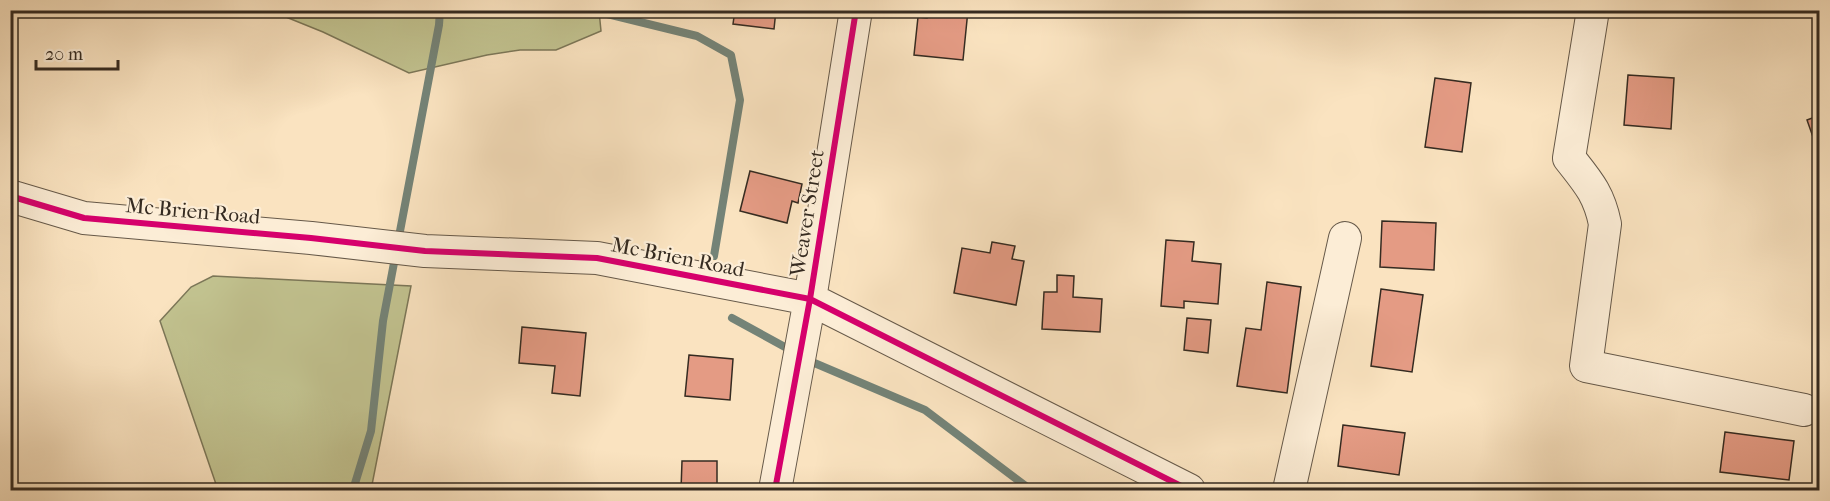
<svg xmlns="http://www.w3.org/2000/svg" width="1830" height="501" font-family="'IM FELL French Canon',serif">
  <style>
    .green { fill: #c2c390; stroke: #7c7758; stroke-width: 1.5 }
    .lines { fill: none; stroke-linecap: round; stroke-linejoin: round }
    .stream { stroke: #748377; stroke-width: 8 }
    .building { fill: #e49b84; stroke: #352b21; stroke-width: 1.5 }
    .minor-casing { stroke: #665949; stroke-width: 34 }
    .minor { stroke: #fcedd6; stroke-width: 32 }
    .cycleway-casing { stroke: #fcedd6; stroke-width: 10 }
    .cycleway { stroke: #d6006c; stroke-width: 6 }
    .labels { text-anchor: middle; dominant-baseline: central; stroke-width: 4.5; stroke-linejoin: round; paint-order: stroke }
    .street-label { font-size: 21px; fill: #352b21; stroke: #fcedd6 }
  </style>
  <rect width="100%" height="100%" fill="#fae3c0"/>
  <filter id="stains"><feTurbulence type="fractalNoise" baseFrequency=".00333" numOctaves="4"/><feColorMatrix values="0 0 0 0 .2 0 0 0 0 .09 0 0 0 0 .02 0 0 0 .5 -.17"/></filter>
  <radialGradient id="worn" r=".72"><stop offset=".6" stop-color="#630" stop-opacity="0"/><stop offset="1" stop-color="#630" stop-opacity=".3"/></radialGradient>
  <path class="green" d="M 260,11 L 599,11 L 601,31 L 556,50 L 520,50 L 487,55 L 409,73 L 323,32 L 281,15 Z
    M 213,276 L 411,286 L 371,490 L 218,490 L 160,321 L 191,287 Z"/>
  <g class="lines">
    <path class="stream" d="M 591,10 L 697,36 L 731,55 L 740,100 L 714,256
      M 732,318 L 794,352
      M 805,359 L 925,410 L 1031,490
      M 353,490 L 371,431 L 383,321 L 439,25 L 440,10"/>
  </g>
  <path class="building" d="M 735,10 L 776,10 L 774,29 L 733,24 Z
    M 928,10 L 968,10 L 963,60 L 914,55 L 918,17 L 927,18 Z
    M 1628,75 L 1674,78 L 1671,129 L 1624,125 Z
    M 1435,78 L 1471,83 L 1462,152 L 1425,147 Z
    M 1820,115 L 1820,157 L 1807,120 Z
    M 750,171 L 802,184 L 798,203 L 792,201 L 787,223 L 740,211 Z
    M 1382,221 L 1436,223 L 1434,270 L 1380,267 Z
    M 1166,240 L 1194,242 L 1192,261 L 1221,264 L 1218,304 L 1184,301 L 1184,308 L 1161,306 Z
    M 992,242 L 1015,246 L 1012,259 L 1024,261 L 1016,305 L 954,293 L 962,248 L 990,253 Z
    M 1057,275 L 1074,276 L 1073,297 L 1102,299 L 1100,332 L 1042,329 L 1044,292 L 1057,292 Z
    M 1267,282 L 1301,287 L 1287,393 L 1237,386 L 1246,328 L 1261,330 Z
    M 1381,289 L 1423,295 L 1412,372 L 1371,366 Z
    M 1187,318 L 1211,320 L 1208,353 L 1184,350 Z
    M 522,327 L 586,333 L 580,396 L 552,393 L 555,366 L 519,363 Z
    M 689,355 L 733,359 L 730,400 L 685,396 Z
    M 1343,425 L 1405,433 L 1399,475 L 1338,466 Z
    M 1725,432 L 1794,441 L 1789,480 L 1720,472 Z
    M 682,461 L 717,461 L 717,490 L 681,490 Z
    M 602,484 L 650,485 L 650,490 L 602,490 Z"/>
  <g class="lines">
    <g class="minor-casing">
      <path id="minor" d="M 1593,10 L 1569,158 C 1588,182 1599,194 1605,224 L 1586,366 L 1804,410
        M 10,196 L 84,218 L 311,238 L 425,251 L 597,258 L 810,299 L 1189,490
        M 775,490 L 810,299 L 856,10
        M 1289,490 L 1345,238"/>
    </g>
    <use href="#minor" class="minor"/>
    <g class="cycleway-casing">
      <path id="cycleway" d="M 10,196 L 84,218 L 311,238 L 425,251 L 597,258 L 810,299 L 1189,490
        M 775,490 L 810,299 L 856,10"/>
    </g>
    <use href="#cycleway" class="cycleway"/>
  </g>
  <g class="labels">
    <g class="street-label">
      <text transform="translate(193 211) rotate(5)">Mc Brien Road</text>
      <text transform="translate(807 213) rotate(-81)">Weaver Street</text>
      <text transform="translate(678 257) rotate(11)">Mc Brien Road</text>
    </g>
  </g>
  <rect width="1830" height="501" fill="none" stroke="#fae3c0" stroke-width="36"/>
  <rect x="12" y="12" width="1806" height="477" fill="none" stroke="#352b21" stroke-width="3"/>
  <rect x="18" y="18" width="1794" height="465" fill="none" stroke="#352b21" stroke-width="1.5"/>
  <path d="M36 60v9h82v-9" fill="none" stroke="#352b21" stroke-width="3"/>
  <text x="45" y="60" font-size="18" fill="#352b21" stroke="#fcedd6" stroke-width="4.5" paint-order="stroke">20 m</text>
  <rect width="100%" height="100%" filter="url(#stains)"/>
  <rect width="100%" height="100%" fill="url(#worn)"/>
</svg>
